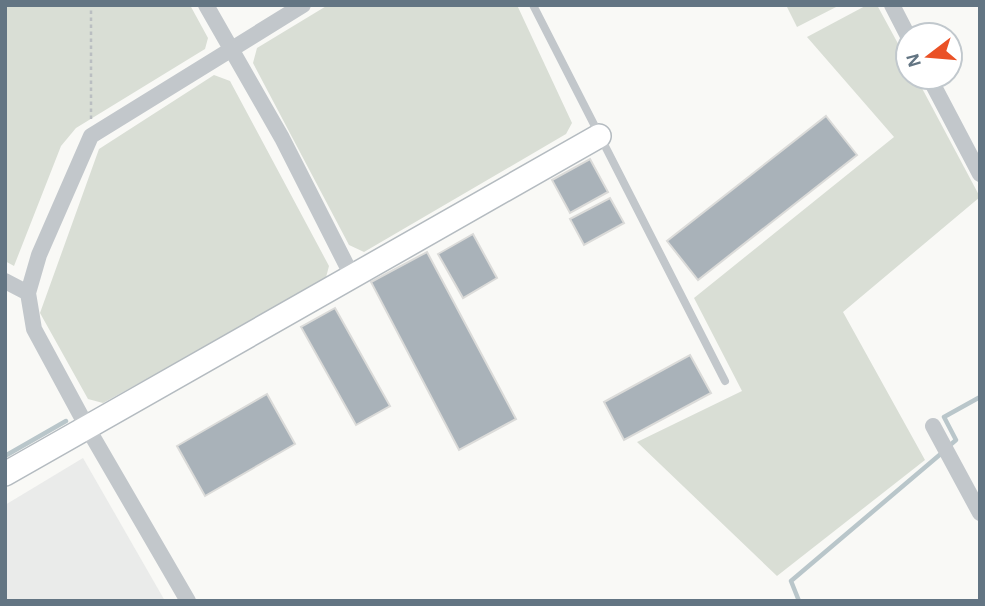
<svg xmlns="http://www.w3.org/2000/svg" width="985" height="606" font-family="'Alegreya Sans',sans-serif">
  <style>
    .built { fill: #eaebea }
    .green { fill: #d9ded5 }
    .lines { fill: none; stroke-linecap: round; stroke-linejoin: round }
    .stream { stroke: #b9c6ca; stroke-width: 4.5 }
    .building { fill: #a9b2b9; stroke: #dbdbd9; stroke-width: 2 }
    .secondary-casing { stroke: #b4bbc0; stroke-width: 26 }
    .path { stroke: #babec1; stroke-width: 2.5; stroke-dasharray: 3.5 3.5; stroke-linecap: butt }
    .lane { stroke: #c2c7cb; stroke-width: 8 }
    .street { stroke: #c2c7cb; stroke-width: 16 }
    .secondary { stroke: #fff; stroke-width: 23 }
  </style>
  <rect width="100%" height="100%" fill="#f9f9f6"/>
  <path class="built" d="M 83,458 L 165,601 L 5,601 L 5,505 Z"/>
  <path class="green" d="M 5,5 L 190,5 L 208,38 L 205,49 L 76,128 L 61,146 L 14,266 L 5,261 Z
    M 328,5 L 517,5 L 572,123 L 566,134 L 364,252 L 349,245 L 253,63 L 257,48 Z
    M 786,5 L 840,5 L 797,27 Z
    M 867,5 L 877,5 L 908,62 L 908,77 L 916,77 L 980,197 L 843,312 L 925,460 L 777,576 L 637,442 L 742,391 L 694,298 L 894,137 L 807,37 Z
    M 214,75 L 230,81 L 329,266 L 325,281 L 103,403 L 88,399 L 40,313 L 99,149 Z"/>
  <g class="lines">
    <path class="stream" d="M 949,446 L 956,440 L 944,417 L 980,397
      M 5,456 L 66,421
      M 799,601 L 791,581 L 943,452"/>
  </g>
  <path class="building" d="M 826,116 L 857,155 L 698,280 L 667,241 Z
    M 590,159 L 608,192 L 570,213 L 552,180 Z
    M 610,198 L 624,223 L 584,245 L 570,219 Z
    M 473,234 L 497,278 L 463,298 L 438,254 Z
    M 427,252 L 516,419 L 459,450 L 371,282 Z
    M 335,308 L 390,406 L 356,425 L 301,327 Z
    M 690,355 L 711,393 L 624,440 L 604,402 Z
    M 267,394 L 295,444 L 205,496 L 177,446 Z"/>
  <g class="lines">
    <g class="secondary-casing">
      <path id="secondary" d="M 5,474 L 599,136"/>
    </g>
    <path class="path" d="M 91,119 L 91,5"/>
    <path class="lane" d="M 533,5 L 725,381"/>
    <path class="street" d="M 206,5 L 282,138 L 352,276
      M 892,5 L 908,36
      M 929,77 L 980,174
      M 5,281 L 28,293
      M 933,426 L 980,513
      M 188,601 L 87,427 L 34,329 L 28,293 L 39,255 L 91,136 L 303,5"/>
    <use href="#secondary" class="secondary"/>
  </g>
  <rect width="985" height="606" fill="none" stroke="#637583" stroke-width="14"/>
  <g transform="translate(929 56) rotate(254)"><circle r="33" fill="#ffffff" stroke="#c1c8cd" stroke-width="2"/>
  <path d="M0-5L12 26L0 18L-12 26Z" fill="#ea5126"/>
  <text y="-10" font-size="19" font-weight="bold" text-anchor="middle" fill="#637583">N</text>
  </g>
</svg>
